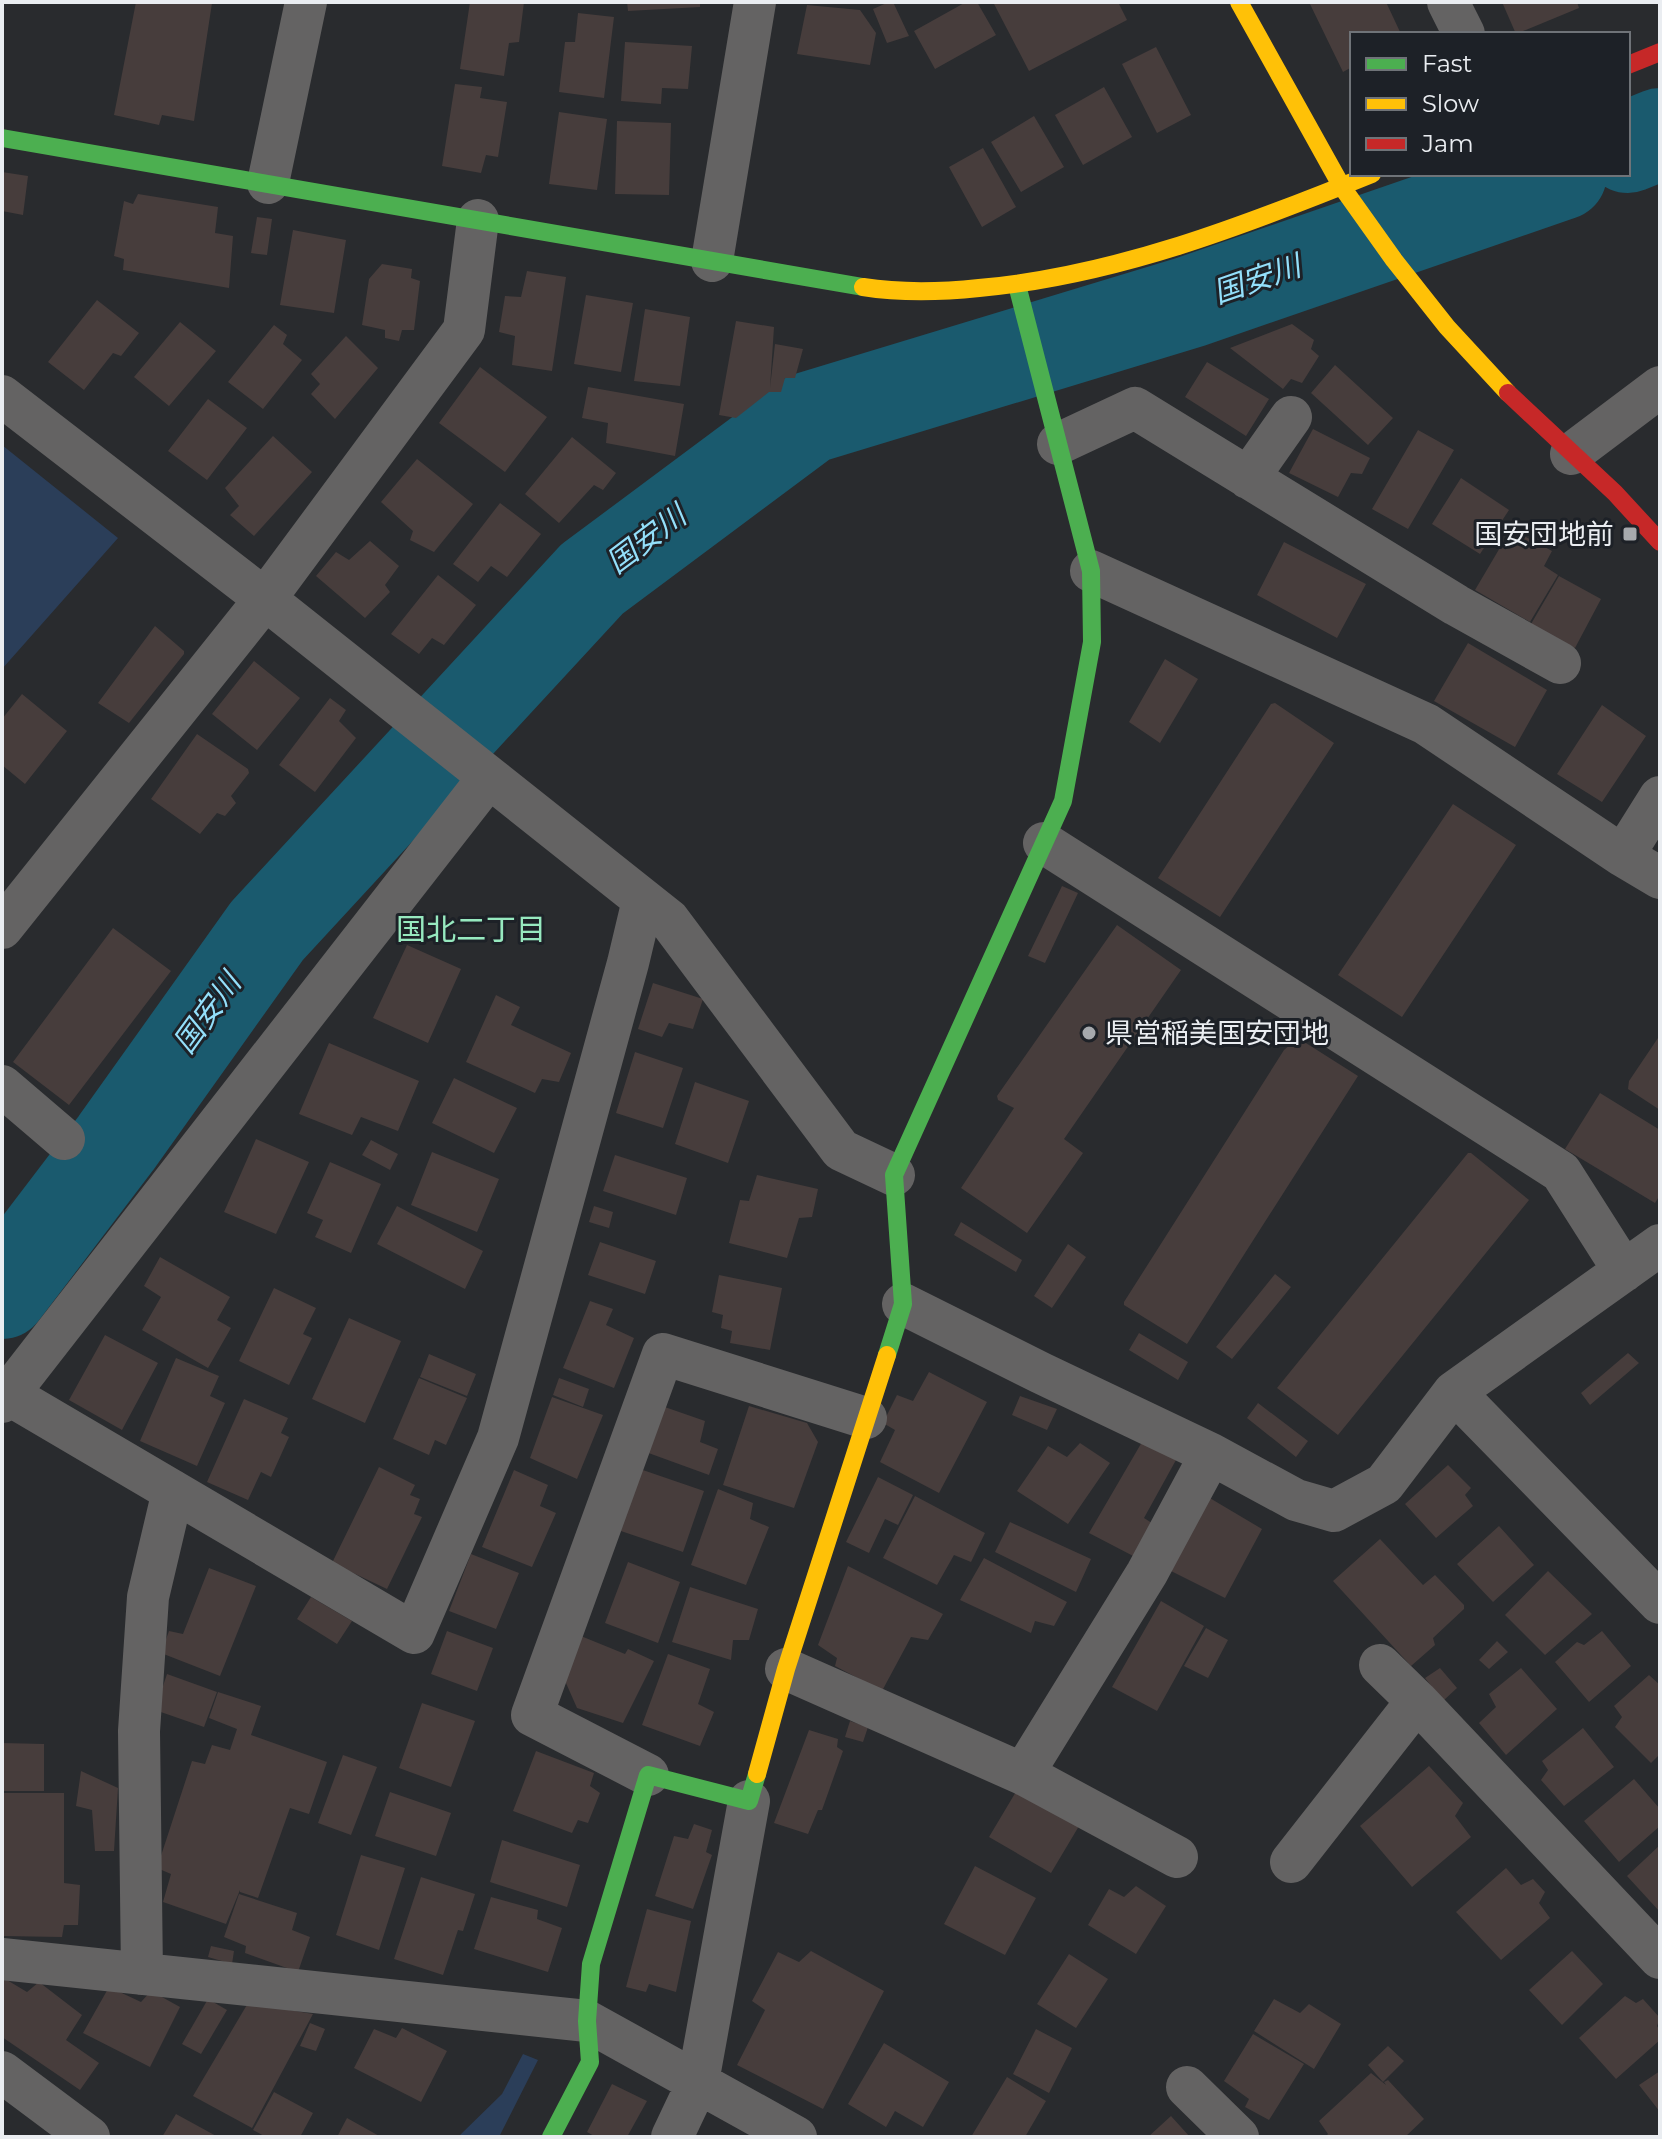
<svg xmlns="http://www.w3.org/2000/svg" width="1662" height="2139" font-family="Montserrat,'Noto Sans JP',sans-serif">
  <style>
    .green { fill: #2b3e59 }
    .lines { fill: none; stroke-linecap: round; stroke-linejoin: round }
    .river { stroke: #1a5a6e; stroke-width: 92 }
    .building { fill: #473d3c }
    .street { stroke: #646363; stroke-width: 42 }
    .fast { stroke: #4caf50; stroke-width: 18 }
    .slow { stroke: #ffc107; stroke-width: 18 }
    .jam { stroke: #c62828; stroke-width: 18 }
    .poi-dot { fill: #a6a9ad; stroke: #1d2127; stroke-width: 3 }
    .labels { text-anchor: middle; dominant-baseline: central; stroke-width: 6; stroke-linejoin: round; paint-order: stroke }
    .poi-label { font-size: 28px; fill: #eaedf1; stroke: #1d2127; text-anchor: end }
    .water-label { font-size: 30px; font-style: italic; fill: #93dffa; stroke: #1d2127 }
    .neighbourhood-label { font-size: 30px; fill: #97e9bf; stroke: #1d2127 }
  </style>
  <rect width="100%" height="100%" fill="#292b2e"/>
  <path class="green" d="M 2,445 L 118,538 L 2,669 Z
    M 523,2054 L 538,2060 L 499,2137 L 458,2137 L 502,2094 Z"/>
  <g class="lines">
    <path class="river" d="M 1628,147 L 1660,134
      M 2,1293 L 116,1143 L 267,931 L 592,579 L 808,418 L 1190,302 L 1561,174"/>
  </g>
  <path class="building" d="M 136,2 L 212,3 L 194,121 L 162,115 L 159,125 L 114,115 Z
    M 470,2 L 524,2 L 519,42 L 509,43 L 504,76 L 460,69 Z
    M 627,2 L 700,2 L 700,7 L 628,11 Z
    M 889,2 L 893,2 L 909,36 L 887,43 L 873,9 Z
    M 966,2 L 977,2 L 996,35 L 935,69 L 914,31 Z
    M 993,2 L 1118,2 L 1127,20 L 1029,71 Z
    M 1309,2 L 1386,2 L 1401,34 L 1352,34 L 1352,67 L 1343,72 Z
    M 1502,2 L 1577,2 L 1579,8 L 1516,34 Z
    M 807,5 L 860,10 L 876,33 L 870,65 L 797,54 Z
    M 578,13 L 614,17 L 604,98 L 559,92 L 565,42 L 575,42 Z
    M 625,42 L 692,46 L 688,89 L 662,88 L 661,104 L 621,101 Z
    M 1156,47 L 1191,115 L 1157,133 L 1122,64 Z
    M 455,84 L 482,87 L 480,98 L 507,102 L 498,157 L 486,155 L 481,173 L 442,166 Z
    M 1104,87 L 1132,137 L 1083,165 L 1055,115 Z
    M 559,112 L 607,119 L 597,190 L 549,184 Z
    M 1034,116 L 1064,167 L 1021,192 L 991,142 Z
    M 617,121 L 671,123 L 669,195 L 615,194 Z
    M 983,148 L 1016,207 L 982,227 L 949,167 Z
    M 2,172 L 28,176 L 23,215 L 2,211 Z
    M 138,194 L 218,207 L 215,233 L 233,236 L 229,288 L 123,270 L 124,259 L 114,256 L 124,201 L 133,204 Z
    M 257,217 L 272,219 L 267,255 L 251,253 Z
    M 293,230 L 346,240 L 334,313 L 280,305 Z
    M 382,264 L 412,269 L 411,278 L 420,281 L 414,330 L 402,330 L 399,341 L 385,338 L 385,330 L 362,325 L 369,279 Z
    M 527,271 L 566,277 L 552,371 L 512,365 L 515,336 L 499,332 L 505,296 L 521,297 Z
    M 586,295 L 633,303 L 621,372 L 574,364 Z
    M 97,300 L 139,333 L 121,356 L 113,353 L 84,390 L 48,362 Z
    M 645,309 L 690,317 L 680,386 L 634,381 Z
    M 736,321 L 774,327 L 770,388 L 775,344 L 803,349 L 795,378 L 785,378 L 781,392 L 769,392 L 736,418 L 719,415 Z
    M 180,322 L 216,351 L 169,406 L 134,377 Z
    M 1292,324 L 1314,340 L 1311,349 L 1319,356 L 1302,383 L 1291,379 L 1283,389 L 1230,348 Z
    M 274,325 L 287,335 L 283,344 L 302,360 L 263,409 L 228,382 Z
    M 346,336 L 378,368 L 335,419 L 311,394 L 320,384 L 311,374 Z
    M 1207,362 L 1269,399 L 1246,436 L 1185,397 Z
    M 1335,365 L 1393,418 L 1368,445 L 1311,393 Z
    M 480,367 L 547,417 L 505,472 L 439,423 Z
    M 588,387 L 684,404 L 675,456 L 606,443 L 608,423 L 582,418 Z
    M 208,399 L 247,428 L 207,480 L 168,451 Z
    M 1313,429 L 1370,458 L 1362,474 L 1351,473 L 1338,497 L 1289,473 Z
    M 1418,430 L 1454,450 L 1408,529 L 1372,509 Z
    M 273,436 L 312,472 L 254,536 L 230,515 L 239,506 L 225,488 Z
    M 572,437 L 616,473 L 603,490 L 594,485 L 559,523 L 525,494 Z
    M 417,459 L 473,504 L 434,552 L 410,540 L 413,531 L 381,502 Z
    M 1461,478 L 1509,510 L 1480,554 L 1432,524 Z
    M 500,503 L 541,534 L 507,577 L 491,566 L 478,582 L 453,564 Z
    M 1511,529 L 1552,551 L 1544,566 L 1558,575 L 1530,622 L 1475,590 Z
    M 370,541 L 399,566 L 385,585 L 390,592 L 365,618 L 316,576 L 336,552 L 349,560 Z
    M 1284,542 L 1366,584 L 1337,638 L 1257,595 Z
    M 438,575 L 476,605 L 444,645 L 432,638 L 419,654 L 391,634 Z
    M 1559,576 L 1601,599 L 1575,648 L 1531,624 Z
    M 155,626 L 184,651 L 184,654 L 129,723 L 98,703 Z
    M 1468,643 L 1547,690 L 1515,747 L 1434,701 Z
    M 1165,659 L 1198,679 L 1160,743 L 1129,722 Z
    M 254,661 L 300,698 L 257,750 L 212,714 Z
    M 22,694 L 67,731 L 25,784 L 2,765 L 2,719 Z
    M 330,698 L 346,710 L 339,721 L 356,738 L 315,792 L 279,765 Z
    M 1275,703 L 1334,743 L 1220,917 L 1158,878 L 1271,704 Z
    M 1602,705 L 1646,736 L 1602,802 L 1557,774 Z
    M 197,734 L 248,769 L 249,773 L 231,796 L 236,803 L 225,816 L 217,813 L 200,834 L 151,799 Z
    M 1453,804 L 1516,845 L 1402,1017 L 1338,975 Z
    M 1062,886 L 1078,893 L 1045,963 L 1028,956 Z
    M 1117,925 L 1181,970 L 1064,1139 L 1083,1153 L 1027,1233 L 961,1188 L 1014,1108 L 998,1100 L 997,1096 Z
    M 113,928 L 171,971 L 69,1105 L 13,1062 Z
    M 407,945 L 461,969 L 428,1043 L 373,1018 Z
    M 653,983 L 703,999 L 693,1029 L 669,1023 L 662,1037 L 638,1029 Z
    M 496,995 L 520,1007 L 511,1025 L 571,1053 L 559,1082 L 542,1079 L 535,1093 L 466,1062 Z
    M 1660,1035 L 1660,1110 L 1628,1089 L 1629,1081 Z
    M 1298,1038 L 1358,1076 L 1187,1344 L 1124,1305 L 1124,1302 L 1284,1050 Z
    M 329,1043 L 419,1081 L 398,1131 L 361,1117 L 352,1135 L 299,1114 Z
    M 635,1052 L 683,1068 L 663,1128 L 616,1113 Z
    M 454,1078 L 517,1108 L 494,1153 L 432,1123 Z
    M 695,1082 L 749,1101 L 728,1163 L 675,1144 Z
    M 1600,1093 L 1660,1130 L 1660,1195 L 1655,1203 L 1565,1149 Z
    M 256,1139 L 309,1162 L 276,1234 L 224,1212 Z
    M 371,1140 L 398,1154 L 390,1170 L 362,1155 Z
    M 432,1152 L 499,1179 L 477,1232 L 411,1205 Z
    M 1468,1153 L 1471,1153 L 1529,1200 L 1338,1435 L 1277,1388 Z
    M 615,1155 L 687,1178 L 676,1215 L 603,1191 Z
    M 330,1162 L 381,1184 L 351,1253 L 315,1237 L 323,1220 L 307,1213 Z
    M 757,1175 L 818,1189 L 812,1217 L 799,1218 L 787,1258 L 729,1243 L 740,1200 L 749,1201 Z
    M 397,1206 L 483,1251 L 465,1289 L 377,1244 Z
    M 594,1206 L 613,1212 L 609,1228 L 589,1222 Z
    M 961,1222 L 1022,1260 L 1016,1272 L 954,1235 Z
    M 600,1242 L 656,1261 L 645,1294 L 588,1275 Z
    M 1068,1244 L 1086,1257 L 1052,1308 L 1034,1296 Z
    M 160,1257 L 230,1297 L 217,1320 L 231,1328 L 208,1368 L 142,1330 L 161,1297 L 144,1286 Z
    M 1275,1274 L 1291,1287 L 1232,1359 L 1216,1347 Z
    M 719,1275 L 782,1288 L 770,1350 L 730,1343 L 732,1331 L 721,1328 L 723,1315 L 712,1312 Z
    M 274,1288 L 316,1308 L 303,1334 L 312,1338 L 289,1385 L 239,1361 Z
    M 590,1301 L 613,1309 L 606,1325 L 634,1338 L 614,1388 L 563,1368 Z
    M 349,1318 L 401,1341 L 365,1423 L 312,1399 Z
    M 1139,1333 L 1188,1362 L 1178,1380 L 1129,1350 Z
    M 105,1335 L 158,1363 L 122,1430 L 69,1400 Z
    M 1628,1353 L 1639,1363 L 1590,1405 L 1581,1393 Z
    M 429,1354 L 476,1374 L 467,1396 L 420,1377 Z
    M 176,1358 L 219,1376 L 210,1396 L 225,1403 L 197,1466 L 140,1441 Z
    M 929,1372 L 987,1402 L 939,1493 L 880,1462 L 895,1430 L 883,1423 L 897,1395 L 913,1401 Z
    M 419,1378 L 467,1398 L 446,1445 L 435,1440 L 429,1455 L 393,1439 Z
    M 559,1378 L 589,1389 L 583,1407 L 553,1395 Z
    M 1020,1396 L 1057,1409 L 1047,1430 L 1012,1415 Z
    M 552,1397 L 603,1415 L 577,1479 L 530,1458 Z
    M 244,1399 L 288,1418 L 281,1433 L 289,1437 L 271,1477 L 261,1472 L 248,1500 L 207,1482 Z
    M 1258,1403 L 1308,1441 L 1296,1457 L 1247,1418 Z
    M 659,1405 L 705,1421 L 700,1442 L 718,1449 L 709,1475 L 643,1451 Z
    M 749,1406 L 807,1423 L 818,1442 L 794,1508 L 723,1485 Z
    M 1142,1442 L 1176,1460 L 1144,1518 L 1155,1525 L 1137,1558 L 1089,1533 Z
    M 1080,1443 L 1110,1463 L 1068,1524 L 1017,1491 L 1048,1446 L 1067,1457 Z
    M 1448,1465 L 1471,1488 L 1465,1495 L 1473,1506 L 1436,1538 L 1405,1504 Z
    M 379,1467 L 415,1485 L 410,1495 L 420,1499 L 414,1514 L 422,1517 L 387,1589 L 332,1563 Z
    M 637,1468 L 704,1491 L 683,1552 L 615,1529 Z
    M 514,1470 L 548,1485 L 540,1506 L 556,1513 L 532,1567 L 482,1547 Z
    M 878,1477 L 913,1495 L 898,1525 L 885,1519 L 869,1553 L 846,1542 Z
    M 718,1489 L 753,1503 L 750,1519 L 769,1527 L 746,1585 L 691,1565 Z
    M 1203,1494 L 1262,1529 L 1225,1598 L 1161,1566 Z
    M 915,1496 L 985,1533 L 971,1562 L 954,1555 L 937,1585 L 883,1558 Z
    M 1010,1522 L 1091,1559 L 1076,1592 L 995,1552 Z
    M 1499,1526 L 1534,1565 L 1493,1602 L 1457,1564 Z
    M 1380,1539 L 1423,1585 L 1435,1575 L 1464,1605 L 1464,1609 L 1433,1638 L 1435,1645 L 1411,1666 L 1333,1581 Z
    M 471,1554 L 519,1573 L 496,1629 L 449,1611 Z
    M 984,1558 L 1067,1602 L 1054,1626 L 1035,1621 L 1031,1633 L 960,1600 Z
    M 628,1562 L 680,1582 L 658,1643 L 605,1623 Z
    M 848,1566 L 943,1614 L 928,1640 L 911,1637 L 882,1691 L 835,1666 L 837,1658 L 818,1645 Z
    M 209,1568 L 256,1586 L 220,1676 L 161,1653 L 169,1631 L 183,1634 Z
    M 1548,1571 L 1592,1614 L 1545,1655 L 1505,1615 Z
    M 690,1587 L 758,1609 L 749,1640 L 733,1640 L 731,1660 L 672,1642 Z
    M 311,1597 L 352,1621 L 337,1644 L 297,1619 Z
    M 1161,1601 L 1204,1626 L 1157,1711 L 1112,1687 Z
    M 1206,1628 L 1228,1640 L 1208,1678 L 1184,1666 Z
    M 447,1631 L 493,1648 L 477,1691 L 431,1674 Z
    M 1602,1631 L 1631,1666 L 1589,1702 L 1555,1662 L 1577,1642 L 1584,1645 Z
    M 576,1634 L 625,1654 L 628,1649 L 654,1661 L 623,1723 L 577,1708 L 562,1674 Z
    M 1497,1641 L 1508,1652 L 1489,1669 L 1479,1660 Z
    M 668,1654 L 710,1669 L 698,1704 L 714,1712 L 700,1746 L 642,1725 Z
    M 1440,1668 L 1457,1688 L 1443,1701 L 1425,1678 Z
    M 1521,1668 L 1557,1709 L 1506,1755 L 1479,1723 L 1496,1707 L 1489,1694 Z
    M 167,1674 L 217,1692 L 204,1727 L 155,1710 Z
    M 1649,1675 L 1660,1685 L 1660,1754 L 1651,1763 L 1615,1727 L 1622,1717 L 1614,1706 Z
    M 218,1692 L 261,1706 L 251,1735 L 327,1762 L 309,1814 L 290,1808 L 258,1898 L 240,1892 L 240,1890 L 226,1924 L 163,1902 L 171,1874 L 157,1868 L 192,1761 L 205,1764 L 212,1745 L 230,1750 L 237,1729 L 209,1718 Z
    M 422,1703 L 475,1721 L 451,1787 L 399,1768 Z
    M 850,1721 L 868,1727 L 863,1742 L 845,1737 Z
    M 1583,1728 L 1614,1767 L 1564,1806 L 1541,1780 L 1548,1770 L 1542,1761 Z
    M 809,1730 L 838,1739 L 837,1747 L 843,1751 L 822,1810 L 818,1810 L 808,1834 L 774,1823 Z
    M 2,1743 L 44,1744 L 44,1791 L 2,1791 Z
    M 536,1751 L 594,1773 L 590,1786 L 600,1793 L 588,1823 L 578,1820 L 572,1833 L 513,1811 Z
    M 343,1755 L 377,1767 L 351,1835 L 318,1823 Z
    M 1429,1766 L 1463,1803 L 1455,1816 L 1471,1837 L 1412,1887 L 1360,1826 Z
    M 81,1771 L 118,1788 L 114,1851 L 95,1851 L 92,1810 L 76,1806 Z
    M 1634,1779 L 1660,1809 L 1660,1826 L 1619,1862 L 1584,1821 Z
    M 1017,1790 L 1079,1826 L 1051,1873 L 989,1837 Z
    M 390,1792 L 451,1813 L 436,1856 L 375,1836 Z
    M 2,1793 L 64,1793 L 64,1883 L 80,1885 L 78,1925 L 64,1925 L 62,1937 L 2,1936 Z
    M 694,1824 L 712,1830 L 706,1852 L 712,1855 L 693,1909 L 655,1896 L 674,1836 L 688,1839 Z
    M 502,1840 L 580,1865 L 567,1907 L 490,1882 Z
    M 1660,1845 L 1660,1912 L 1627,1876 Z
    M 361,1855 L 405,1868 L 379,1950 L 336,1935 Z
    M 975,1866 L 1036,1898 L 1005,1955 L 944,1924 Z
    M 1506,1868 L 1521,1885 L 1533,1879 L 1545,1892 L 1539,1903 L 1550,1918 L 1501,1960 L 1456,1912 Z
    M 421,1877 L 475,1894 L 463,1931 L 458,1930 L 443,1975 L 394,1959 Z
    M 1136,1886 L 1166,1906 L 1136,1954 L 1088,1925 L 1109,1889 L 1124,1897 Z
    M 239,1894 L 297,1913 L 292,1930 L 310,1937 L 298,1972 L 245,1953 L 246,1946 L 224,1937 Z
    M 491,1897 L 538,1910 L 537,1919 L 562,1928 L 548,1972 L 474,1949 Z
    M 647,1909 L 691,1921 L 676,1992 L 649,1984 L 646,1992 L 626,1987 Z
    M 211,1946 L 234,1951 L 232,1964 L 208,1957 Z
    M 811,1951 L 884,1991 L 823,2109 L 737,2065 L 765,2010 L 752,2001 L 778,1952 L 799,1962 Z
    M 1572,1951 L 1603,1984 L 1562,2025 L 1529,1990 Z
    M 1069,1954 L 1108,1979 L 1076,2028 L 1037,2004 Z
    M 2,1977 L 27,1992 L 39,1982 L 82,2015 L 66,2040 L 99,2063 L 80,2090 L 2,2037 Z
    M 109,1987 L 141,2002 L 151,1991 L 180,2007 L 150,2067 L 83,2033 Z
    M 1625,1996 L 1636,2003 L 1643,1999 L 1660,2018 L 1657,2026 L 1660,2031 L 1660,2040 L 1616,2079 L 1579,2038 Z
    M 208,1999 L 227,2010 L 201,2054 L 182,2044 Z
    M 1274,1999 L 1300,2013 L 1309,2004 L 1341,2024 L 1314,2069 L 1254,2031 Z
    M 248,2003 L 313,2014 L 252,2128 L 193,2096 Z
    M 310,2023 L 325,2029 L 316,2051 L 300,2046 Z
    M 402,2028 L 447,2051 L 421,2102 L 354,2068 L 374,2029 L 396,2038 Z
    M 1036,2029 L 1072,2048 L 1049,2093 L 1013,2074 Z
    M 1253,2034 L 1304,2064 L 1269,2120 L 1245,2107 L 1249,2099 L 1224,2081 Z
    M 884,2043 L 949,2082 L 923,2127 L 895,2111 L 886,2127 L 848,2104 Z
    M 1388,2046 L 1404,2061 L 1383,2082 L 1368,2065 Z
    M 1660,2071 L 1660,2112 L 1639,2085 Z
    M 1371,2073 L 1386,2085 L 1384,2082 L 1388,2080 L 1424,2119 L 1405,2137 L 1325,2137 L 1328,2134 L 1319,2121 Z
    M 1007,2077 L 1046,2101 L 1025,2137 L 971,2137 Z
    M 612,2084 L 647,2101 L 627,2137 L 596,2137 L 587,2132 Z
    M 274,2092 L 313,2113 L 300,2137 L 266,2137 L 253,2130 Z
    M 176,2114 L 218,2137 L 162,2137 Z
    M 1171,2116 L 1190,2137 L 1148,2137 Z
    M 347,2118 L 381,2137 L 337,2137 Z"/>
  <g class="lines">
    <path class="street" d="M 1448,2 L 1464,34
      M 268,183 L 306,2
      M 712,261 L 755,2
      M 2,396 L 265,599 L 669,920 L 841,1150 L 894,1175
      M 1058,444 L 1135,408 L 1456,605 L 1560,663
      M 1571,454 L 1660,387
      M 1248,478 L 1291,417
      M 1091,571 L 1426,724 L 1623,856 L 1660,797
      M 1044,843 L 1561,1172 L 1624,1271
      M 1623,856 L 1660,878
      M 2,928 L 265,599 L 464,330 L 478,220
      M 2,1086 L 64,1139
      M 903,1304 L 1041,1373 L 1211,1454 L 1296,1500 L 1334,1511 L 1384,1484 L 1454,1392 L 1660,1245
      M 1454,1392 L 1660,1603
      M 8,1394 L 414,1633 L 498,1438 L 628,963 L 643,900
      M 2,1402 L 489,777
      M 1380,1665 L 1417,1701 L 1660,1958
      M 786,1669 L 1023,1774 L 1177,1857
      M 1023,1774 L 1147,1573 L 1211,1454
      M 648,1775 L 532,1715 L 663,1354 L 866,1418
      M 1291,1862 L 1417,1701
      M 2,1959 L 587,2021 L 796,2137
      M 142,1974 L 139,1731 L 148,1597 L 173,1491
      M 2,2072 L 89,2137
      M 1187,2087 L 1238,2137
      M 672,2137 L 698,2082 L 749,1801"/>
    <path class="fast" d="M 2,138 L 863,287
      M 887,1355 L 903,1304 L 894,1175 L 1063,801 L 1092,642 L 1091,571 L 1017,285
      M 551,2137 L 590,2062 L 587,2021 L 591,1964 L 648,1775 L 749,1801 L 757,1774"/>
    <path class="slow" d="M 1239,2 L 1342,187 L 1394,260 L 1447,327 L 1508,393
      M 863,287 C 901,293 941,292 979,288 C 1115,276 1246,225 1372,174
      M 757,1774 L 786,1669 L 887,1355"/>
    <path class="jam" d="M 1628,65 L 1660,52
      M 1508,393 L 1615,493 L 1660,542"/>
  </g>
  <g class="poi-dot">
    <rect x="1622" y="526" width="16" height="16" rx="4"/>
    <circle cx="1089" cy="1033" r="8"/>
  </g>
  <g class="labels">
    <g class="poi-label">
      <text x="1614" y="534">国安団地前</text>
      <text x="1105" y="1033" text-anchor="start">県営稲美国安団地</text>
    </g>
    <g class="water-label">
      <text transform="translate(1257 279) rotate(-19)">国安川</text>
      <text transform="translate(646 539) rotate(-37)">国安川</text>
      <text transform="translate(207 1013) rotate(-54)">国安川</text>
    </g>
    <g class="neighbourhood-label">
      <text x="471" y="929">国北二丁目</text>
    </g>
  </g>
  <rect width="1662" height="2139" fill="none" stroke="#eaedf1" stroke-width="8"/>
  <rect x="1350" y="32" width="280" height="144" fill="#1d2127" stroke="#6f7378" stroke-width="2"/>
  <rect x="1366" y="58" width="40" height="12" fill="#4caf50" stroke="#6f7378" stroke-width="2"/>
  <text x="1422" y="72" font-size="24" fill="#eaedf1">Fast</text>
  <rect x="1366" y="98" width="40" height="12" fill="#ffc107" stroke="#6f7378" stroke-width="2"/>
  <text x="1422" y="112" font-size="24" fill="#eaedf1">Slow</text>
  <rect x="1366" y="138" width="40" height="12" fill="#c62828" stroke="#6f7378" stroke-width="2"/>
  <text x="1422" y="152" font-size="24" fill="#eaedf1">Jam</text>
</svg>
